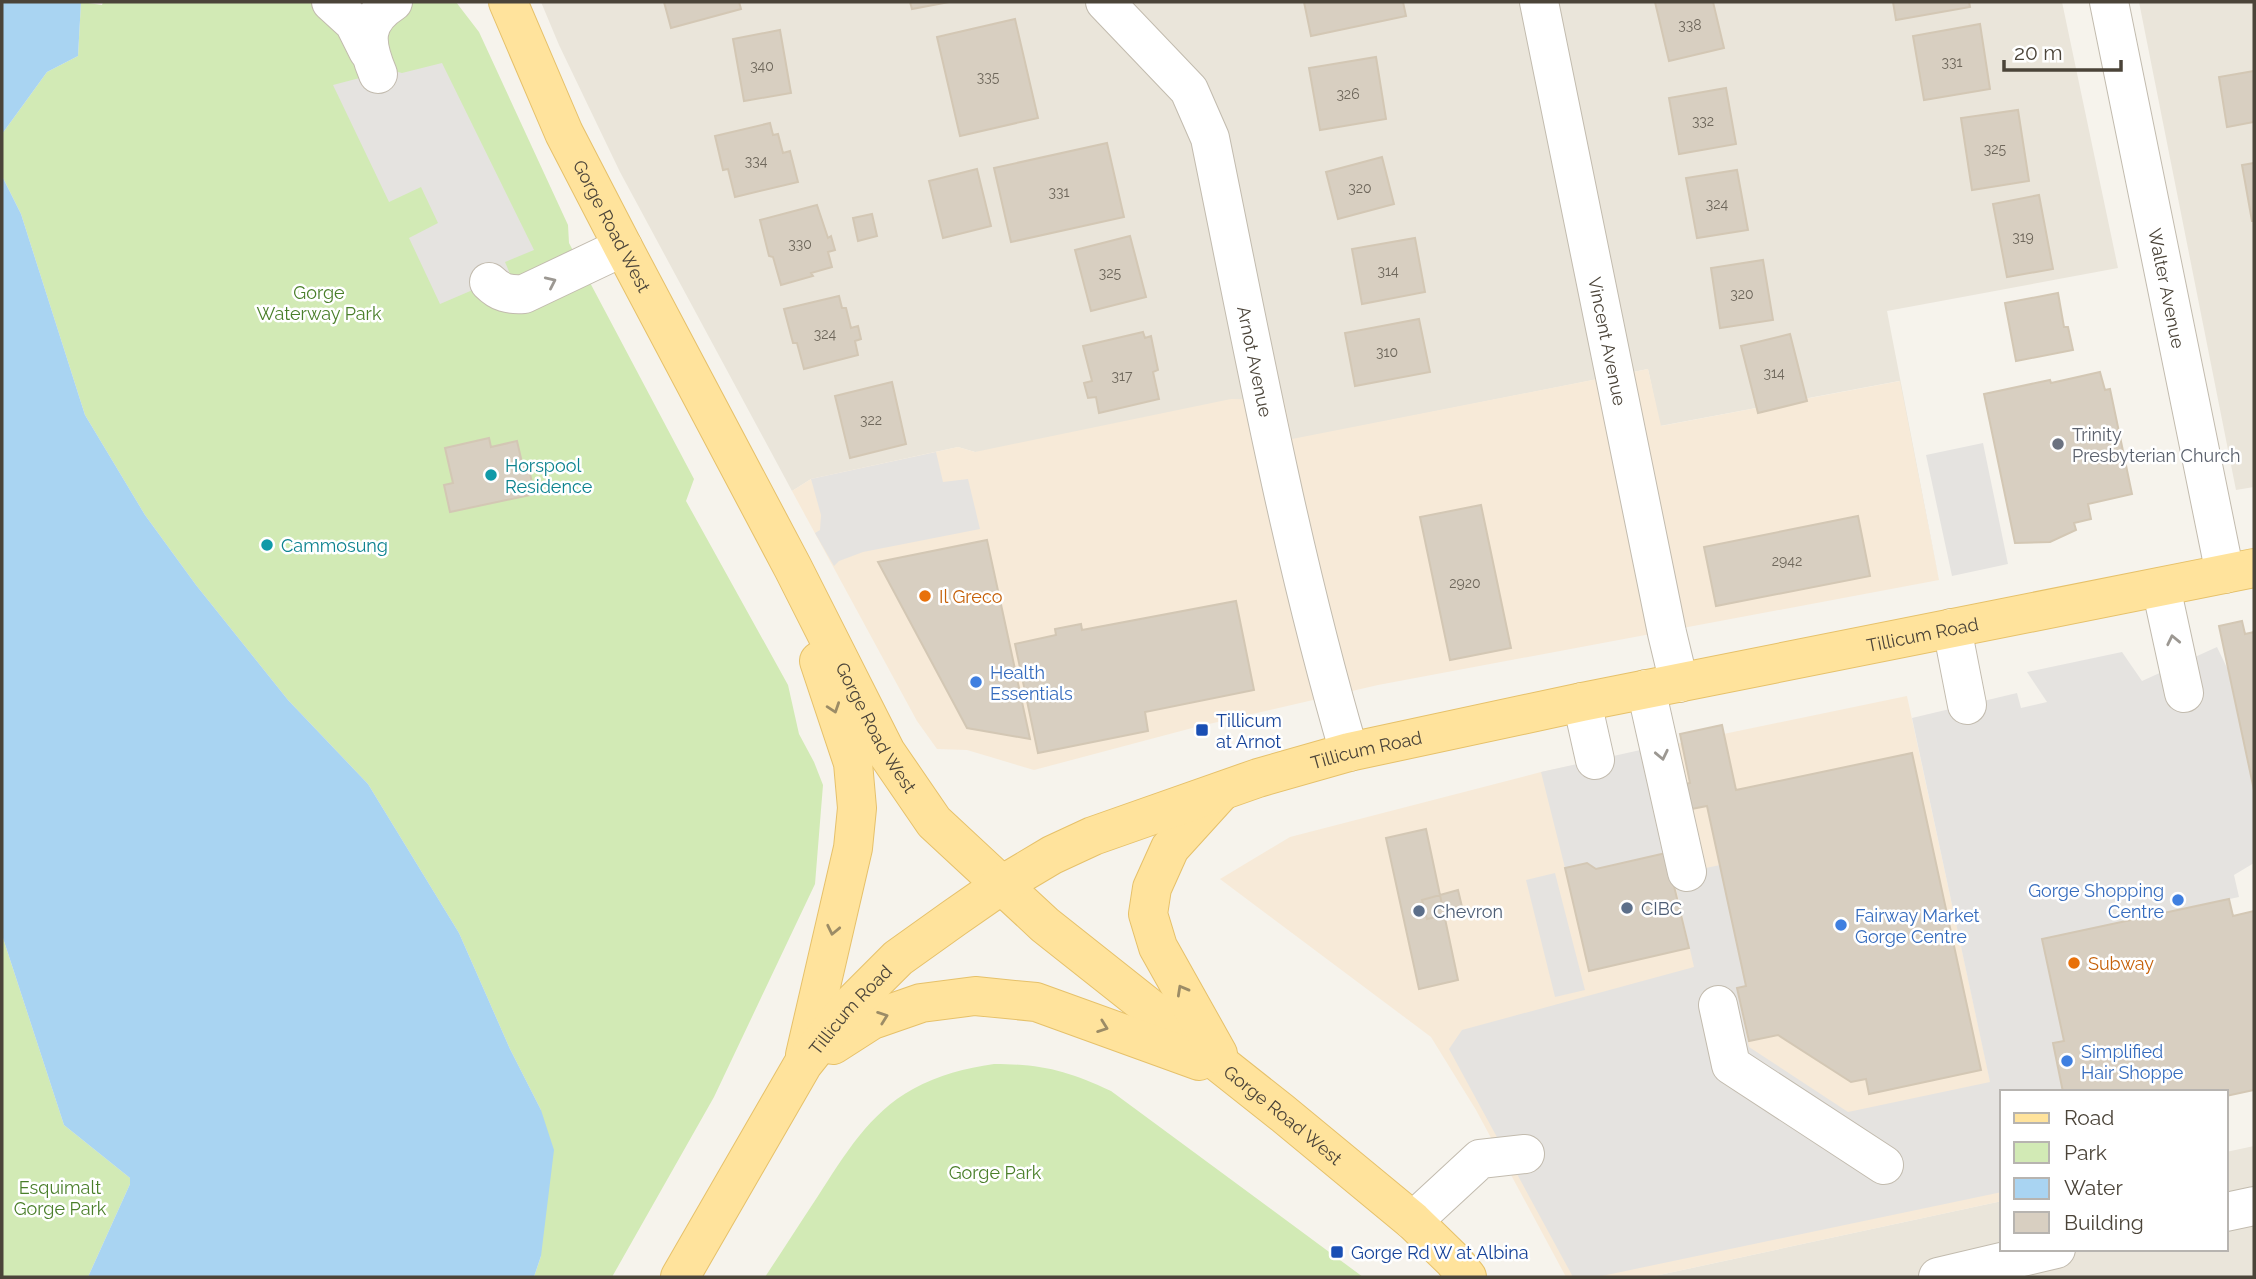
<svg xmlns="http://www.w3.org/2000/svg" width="2256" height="1279" font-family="Raleway,sans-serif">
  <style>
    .residential { fill: #eae5da }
    .commercial { fill: #f7ead8 }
    .green { fill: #d2eab5 }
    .parking { fill: #e5e3e0 }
    .water { fill: #a9d4f2 }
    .building { fill: #d8cfc1; stroke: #d3c7b4; stroke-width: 2 }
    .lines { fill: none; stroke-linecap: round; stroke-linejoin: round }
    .minor-casing { stroke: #c2bbae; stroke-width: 40 }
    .major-casing { stroke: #e6c16a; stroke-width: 40 }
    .minor { stroke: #fff; stroke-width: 38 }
    .major { stroke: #ffe39c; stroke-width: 38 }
    .oneway { stroke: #9c9892 }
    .oneway2 { stroke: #9c8c66 }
    .worship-dot { fill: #6b7280; stroke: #fff; stroke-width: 2.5 }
    .culture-dot { fill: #0f9aa8; stroke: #fff; stroke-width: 2.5 }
    .food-dot { fill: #e8710a; stroke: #fff; stroke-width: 2.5 }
    .shop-dot { fill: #3f7fe0; stroke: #fff; stroke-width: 2.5 }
    .transit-dot { fill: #1a4fb4; stroke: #fff; stroke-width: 2.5 }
    .service-dot { fill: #5c6f8a; stroke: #fff; stroke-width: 2.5 }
    .labels { text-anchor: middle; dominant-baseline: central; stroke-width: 5; stroke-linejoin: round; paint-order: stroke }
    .number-label { font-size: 14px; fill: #6e675b }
    .street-label { font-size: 18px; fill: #4b4439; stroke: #fff }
    .park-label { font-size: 18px; fill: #4a7f2a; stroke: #fff }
    .worship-label { font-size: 18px; fill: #5b616d; stroke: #fff; text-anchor: start }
    .culture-label { font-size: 18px; fill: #0d838f; stroke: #fff; text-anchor: start }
    .food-label { font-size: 18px; fill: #c56008; stroke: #fff; text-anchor: start }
    .shop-label { font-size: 18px; fill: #366cbe; stroke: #fff; text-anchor: start }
    .transit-label { font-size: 18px; fill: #164399; stroke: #fff; text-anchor: start }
    .service-label { font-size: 18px; fill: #4e5e75; stroke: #fff; text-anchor: start }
  </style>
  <rect width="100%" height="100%" fill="#f6f3ec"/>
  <path class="residential" d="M 541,2 L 2062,2 L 2118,268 L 1887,311 L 1939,580 L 1899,381 L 1660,426 L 1648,369 L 1291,440 L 975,452 L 958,447 L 811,479 L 792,491 L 620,172 L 559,45 Z
    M 2139,2 L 2254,2 L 2254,487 L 2236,490 Z
    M 2254,1146 L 2254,1277 L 1650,1277 L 2002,1201 L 2002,1249 L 2226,1249 L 2226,1152 Z"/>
  <path class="commercial" d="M 1648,369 L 1661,426 L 1900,381 L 1939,580 L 1378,685 L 1196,727 L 1034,770 L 967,750 L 937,749 L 917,721 L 792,491 L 811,479 L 958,447 L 975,452 L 1231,399 L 1284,400 L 1292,439 Z
    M 1907,696 L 2002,1136 L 2002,1201 L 1650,1277 L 1566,1277 L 1476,1110 L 1431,1037 L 1220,879 L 1290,837 L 1541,772 Z"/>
  <path class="green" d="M 81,2 L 102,5 L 103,2 L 456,2 L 479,32 L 568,225 L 569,243 L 694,479 L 686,501 L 788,685 L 799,734 L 814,762 L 823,785 L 815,884 L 714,1097 L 612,1277 L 534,1277 L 541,1256 L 541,1110 L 510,1049 L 459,933 L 368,784 L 288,700 L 196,585 L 145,515 L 85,415 L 21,214 L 2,176 L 2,134 L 47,72 L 78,56 Z
    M 2,935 L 64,1125 L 130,1178 L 130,1184 L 88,1277 L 2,1277 Z
    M 994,1064 C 1042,1064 1068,1071 1111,1091 L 1363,1277 L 765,1277 C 783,1250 800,1223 818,1196 C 844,1156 869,1113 913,1089 C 939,1075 965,1068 994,1064 Z"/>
  <path class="parking" d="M 442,63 L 534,250 L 505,262 L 510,274 L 440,304 L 409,238 L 438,223 L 421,187 L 389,202 L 333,85 L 390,70 L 402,73 Z
    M 1983,443 L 2008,564 L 1952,576 L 1926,455 Z
    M 936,452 L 943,482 L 968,479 L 980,529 L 863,552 L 839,561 L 834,566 L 815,533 L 820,530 L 821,515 L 811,479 Z
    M 2217,647 L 2228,670 L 2254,790 L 2254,863 L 2234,875 L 2239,897 L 2043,939 L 2064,1041 L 2053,1043 L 2063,1092 L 2002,1092 L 2002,1192 L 1597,1277 L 1573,1277 L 1449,1049 L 1462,1030 L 1694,967 L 1673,875 L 1720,865 L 1746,986 L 1737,989 L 1749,1047 L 1848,1112 L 1990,1082 L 1912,718 L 2017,693 L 2021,708 L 2047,702 L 2027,672 L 2122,652 L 2142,681 Z
    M 1645,749 L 1666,853 L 1596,869 L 1587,863 L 1565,868 L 1541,772 Z
    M 1555,873 L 1585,990 L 1555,997 L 1526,880 Z"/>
  <path class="water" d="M 2,2 L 81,2 L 78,56 L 47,72 L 2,134 Z
    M 2,176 L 21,214 L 85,415 L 145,515 L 196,585 L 288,700 L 368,784 L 459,933 L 510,1049 L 541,1110 L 554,1150 L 541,1256 L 534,1277 L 88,1277 L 130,1184 L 130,1178 L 64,1125 L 2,935 Z"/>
  <path class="building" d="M 664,2 L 739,2 L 741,9 L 671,28 Z
    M 910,2 L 949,2 L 912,9 Z
    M 1304,2 L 1403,2 L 1406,16 L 1311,36 Z
    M 1655,2 L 1713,2 L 1724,48 L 1669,61 Z
    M 1893,2 L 1969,2 L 1970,7 L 1896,20 Z
    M 1015,19 L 1038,118 L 960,136 L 937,37 Z
    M 1980,24 L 1990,89 L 1924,100 L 1913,36 Z
    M 780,30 L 791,93 L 744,101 L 733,39 Z
    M 1376,57 L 1386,119 L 1320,130 L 1309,68 Z
    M 2254,71 L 2254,122 L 2227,127 L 2219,77 Z
    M 1726,88 L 1736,144 L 1679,154 L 1669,98 Z
    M 2018,110 L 2029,181 L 1972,190 L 1961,118 Z
    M 770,123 L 773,135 L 778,134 L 783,153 L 790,151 L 798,182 L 735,197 L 728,169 L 723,170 L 715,136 Z
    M 1107,143 L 1124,217 L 1011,242 L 994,168 Z
    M 1382,157 L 1394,204 L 1338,219 L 1326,172 Z
    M 2254,163 L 2254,221 L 2252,221 L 2242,165 Z
    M 977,169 L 991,226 L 943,238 L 929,181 Z
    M 1737,170 L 1748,230 L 1697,238 L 1686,178 Z
    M 2039,195 L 2053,269 L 2007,277 L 1993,204 Z
    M 817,205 L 828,238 L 831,236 L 835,250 L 828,252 L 832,267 L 811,273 L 813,276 L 781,285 L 773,257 L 769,256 L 760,220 Z
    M 872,214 L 877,236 L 858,241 L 853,218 Z
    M 1130,236 L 1146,297 L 1091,311 L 1075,250 Z
    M 1415,238 L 1425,292 L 1362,304 L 1352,249 Z
    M 1763,260 L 1773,320 L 1720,328 L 1711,268 Z
    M 2058,293 L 2064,327 L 2068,327 L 2073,350 L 2016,361 L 2005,303 Z
    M 839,296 L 842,308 L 846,308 L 851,328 L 858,326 L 861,339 L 855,341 L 858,355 L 804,369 L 797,343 L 793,343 L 784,309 Z
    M 1419,319 L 1430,372 L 1355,386 L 1345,333 Z
    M 1143,332 L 1145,338 L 1151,336 L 1158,370 L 1153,372 L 1159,399 L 1099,413 L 1096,397 L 1088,398 L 1084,383 L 1092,381 L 1083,346 Z
    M 1790,334 L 1807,401 L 1758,413 L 1741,346 Z
    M 2100,372 L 2105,390 L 2110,389 L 2132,494 L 2088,504 L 2091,519 L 2074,523 L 2076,530 L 2050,542 L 2015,543 L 1984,394 L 2050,380 L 2051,383 Z
    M 892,382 L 906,444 L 850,458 L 835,396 Z
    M 489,438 L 491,447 L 517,441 L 523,467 L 528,466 L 535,494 L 450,512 L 444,485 L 453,483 L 445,448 Z
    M 1481,505 L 1511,648 L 1450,660 L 1420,517 Z
    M 1858,516 L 1870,576 L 1716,606 L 1704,547 Z
    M 987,540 L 1010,646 L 1030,739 L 967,728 L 878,562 Z
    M 1236,601 L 1254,690 L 1145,712 L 1148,731 L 1038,753 L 1015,644 L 1056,635 L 1055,629 L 1081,624 L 1082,630 Z
    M 2242,621 L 2245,634 L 2254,632 L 2254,790 L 2219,626 Z
    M 1722,725 L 1736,790 L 1912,753 L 1981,1070 L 1869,1094 L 1866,1079 L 1851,1082 L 1778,1035 L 1749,1041 L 1737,988 L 1746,986 L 1707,806 L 1681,811 L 1675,786 L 1690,783 L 1680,734 Z
    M 1426,829 L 1458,980 L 1419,989 L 1386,838 Z
    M 1666,853 L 1689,948 L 1589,971 L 1565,868 L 1587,863 L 1596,869 Z
    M 1458,890 L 1463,911 L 1427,919 L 1422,900 Z
    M 2229,899 L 2233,916 L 2254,911 L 2254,1090 L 2226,1096 L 2226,1092 L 2063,1092 L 2053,1043 L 2064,1041 L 2042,939 Z"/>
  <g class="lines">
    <g class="minor-casing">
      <g id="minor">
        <path d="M 331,2 L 354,23 L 368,51"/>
        <path id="s1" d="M 1105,2 L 1189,90 L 1210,138 C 1252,344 1290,551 1349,752"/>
        <path id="s2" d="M 1539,2 L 1667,633 L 1679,683"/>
        <path id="s3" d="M 2109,2 L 2225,574"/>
        <path d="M 378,74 C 365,43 362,22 393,2"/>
        <path d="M 489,282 C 500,293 509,295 524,294 L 623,247"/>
        <path d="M 2161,587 L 2184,693"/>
        <path d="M 1952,628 L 1967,705"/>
        <path d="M 1646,689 L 1687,872"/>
        <path d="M 1582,702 L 1595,760"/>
        <path d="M 1718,1005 L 1731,1065 L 1884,1165"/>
        <path d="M 2226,1212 L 2254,1206"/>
        <path d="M 1413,1221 L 1480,1159 L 1525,1154"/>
        <path d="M 1938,1277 L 2056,1249"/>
      </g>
    </g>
    <g class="major-casing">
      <g id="major">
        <path id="s4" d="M 508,2 L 564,133 L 623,247 L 793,568 L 886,752 L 934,822 L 1045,925 L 1281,1112 L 1413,1221 L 1453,1260 L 1467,1277"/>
        <path d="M 833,1045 L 872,1020 L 921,1003 L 975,996 L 1036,1002 L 1199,1061"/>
        <path d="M 1218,1054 L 1158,947 L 1148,914 L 1152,888 L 1170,848 L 1219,794"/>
        <path d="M 805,1055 L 853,848 L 857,808 L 853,763 L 819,661"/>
        <path id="s5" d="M 680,1277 L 803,1064 L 847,1009 L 898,958 L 954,918 L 1000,886 L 1052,855 L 1093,836 L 1258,778 L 1349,752 L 1582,702 L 2254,568"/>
      </g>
    </g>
    <use href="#minor" class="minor"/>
    <use href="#major" class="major"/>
  </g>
  <defs><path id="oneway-chevron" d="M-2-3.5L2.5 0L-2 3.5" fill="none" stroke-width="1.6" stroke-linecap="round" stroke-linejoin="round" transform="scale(1.75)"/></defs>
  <g class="oneway">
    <use href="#oneway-chevron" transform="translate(551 282) rotate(-25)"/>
    <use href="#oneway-chevron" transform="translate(2173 640) rotate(-102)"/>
    <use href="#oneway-chevron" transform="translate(1662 755) rotate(78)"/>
  </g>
  <g class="oneway2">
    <use href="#oneway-chevron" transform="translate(834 708) rotate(71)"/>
    <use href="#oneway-chevron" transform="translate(833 930) rotate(102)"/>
    <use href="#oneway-chevron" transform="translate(1182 990) rotate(-119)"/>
    <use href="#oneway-chevron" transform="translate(883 1017) rotate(-20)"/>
    <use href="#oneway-chevron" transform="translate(1103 1027) rotate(20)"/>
  </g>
  <circle class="worship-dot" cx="2058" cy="444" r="7"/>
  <g class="culture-dot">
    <circle cx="491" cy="475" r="7"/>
    <circle cx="267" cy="545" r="7"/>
  </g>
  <g class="food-dot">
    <circle cx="925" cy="596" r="7"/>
    <circle cx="2074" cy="963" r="7"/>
  </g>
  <g class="shop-dot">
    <circle cx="976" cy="682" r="7"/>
    <circle cx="2178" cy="900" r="7"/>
    <circle cx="1841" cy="925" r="7"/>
    <circle cx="2067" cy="1061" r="7"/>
  </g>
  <g class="transit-dot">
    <rect x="1195" y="723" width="14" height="14" rx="3.5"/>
    <rect x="1330" y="1245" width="14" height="14" rx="3.5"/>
  </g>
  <g class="service-dot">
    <circle cx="1627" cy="908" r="7"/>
    <circle cx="1419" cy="911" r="7"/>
  </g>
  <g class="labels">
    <g class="number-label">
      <text x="1690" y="25">338</text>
      <text x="1952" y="62">331</text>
      <text x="762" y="66">340</text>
      <text x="988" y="77">335</text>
      <text x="1348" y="94">326</text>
      <text x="1703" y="121">332</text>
      <text x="1995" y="149">325</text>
      <text x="756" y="161">334</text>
      <text x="1360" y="188">320</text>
      <text x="1059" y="192">331</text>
      <text x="1717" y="204">324</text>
      <text x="2023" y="237">319</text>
      <text x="800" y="244">330</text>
      <text x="1388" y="271">314</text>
      <text x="1110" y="273">325</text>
      <text x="1742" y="294">320</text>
      <text x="825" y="334">324</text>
      <text x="1387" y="352">310</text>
      <text x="1774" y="373">314</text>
      <text x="1122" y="376">317</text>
      <text x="871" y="420">322</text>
      <text x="1787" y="561">2942</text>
      <text x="1465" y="583">2920</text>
    </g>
    <g class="street-label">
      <text stroke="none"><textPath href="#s4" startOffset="247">Gorge Road West</textPath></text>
      <text stroke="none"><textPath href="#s3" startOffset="292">Walter Avenue</textPath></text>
      <text stroke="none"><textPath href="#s2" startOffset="346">Vincent Avenue</textPath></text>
      <text stroke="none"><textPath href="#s1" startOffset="402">Arnot Avenue</textPath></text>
      <text stroke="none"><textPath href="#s5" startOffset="1474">Tillicum Road</textPath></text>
      <text stroke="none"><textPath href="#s4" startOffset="814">Gorge Road West</textPath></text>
      <text stroke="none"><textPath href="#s5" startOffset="906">Tillicum Road</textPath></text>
      <text stroke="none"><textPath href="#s5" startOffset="318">Tillicum Road</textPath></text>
      <text stroke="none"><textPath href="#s4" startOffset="1381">Gorge Road West</textPath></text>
    </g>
    <g class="park-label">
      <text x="319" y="292">Gorge<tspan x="319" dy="21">Waterway Park</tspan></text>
      <text x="995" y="1172">Gorge Park</text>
      <text x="60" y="1187">Esquimalt<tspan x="60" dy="21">Gorge Park</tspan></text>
    </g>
    <g class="worship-label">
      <text x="2072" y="434">Trinity<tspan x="2072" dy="21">Presbyterian Church</tspan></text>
    </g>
    <g class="culture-label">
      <text x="505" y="465">Horspool<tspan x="505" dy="21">Residence</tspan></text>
      <text x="281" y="545">Cammosung</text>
    </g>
    <g class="food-label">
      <text x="939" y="596">Il Greco</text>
      <text x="2088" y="963">Subway</text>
    </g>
    <g class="shop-label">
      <text x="990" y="672">Health<tspan x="990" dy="21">Essentials</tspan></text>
      <text x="2164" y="890" text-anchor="end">Gorge Shopping<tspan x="2164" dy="21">Centre</tspan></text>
      <text x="1855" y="915">Fairway Market<tspan x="1855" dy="21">Gorge Centre</tspan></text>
      <text x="2081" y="1051">Simplified<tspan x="2081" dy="21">Hair Shoppe</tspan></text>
    </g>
    <g class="transit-label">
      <text x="1216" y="720">Tillicum<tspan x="1216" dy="21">at Arnot</tspan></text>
      <text x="1351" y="1252">Gorge Rd W at Albina</text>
    </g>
    <g class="service-label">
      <text x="1641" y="908">CIBC</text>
      <text x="1433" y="911">Chevron</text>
    </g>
  </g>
  <rect width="2256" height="1279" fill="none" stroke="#4b4439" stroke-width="7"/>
  <rect x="2000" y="1090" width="228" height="161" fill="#ffffff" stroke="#b7b4b0" stroke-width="2"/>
  <rect x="2014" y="1113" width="35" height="10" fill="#ffe39c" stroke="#b7b4b0" stroke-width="2"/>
  <text x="2064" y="1125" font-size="21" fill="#4b4439">Road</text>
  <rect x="2014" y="1142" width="35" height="21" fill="#d2eab5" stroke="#b7b4b0" stroke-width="2"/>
  <text x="2064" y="1160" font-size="21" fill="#4b4439">Park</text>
  <rect x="2014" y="1178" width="35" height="21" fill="#a9d4f2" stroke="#b7b4b0" stroke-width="2"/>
  <text x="2064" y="1195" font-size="21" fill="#4b4439">Water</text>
  <rect x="2014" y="1212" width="35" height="21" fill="#d8cfc1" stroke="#b7b4b0" stroke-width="2"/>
  <text x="2064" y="1230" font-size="21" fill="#4b4439">Building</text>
  <path d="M2004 60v10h117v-10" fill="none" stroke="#4b4439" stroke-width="3.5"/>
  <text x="2014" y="60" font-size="21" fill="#4b4439" stroke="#ffffff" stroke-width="5" paint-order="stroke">20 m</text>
</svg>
